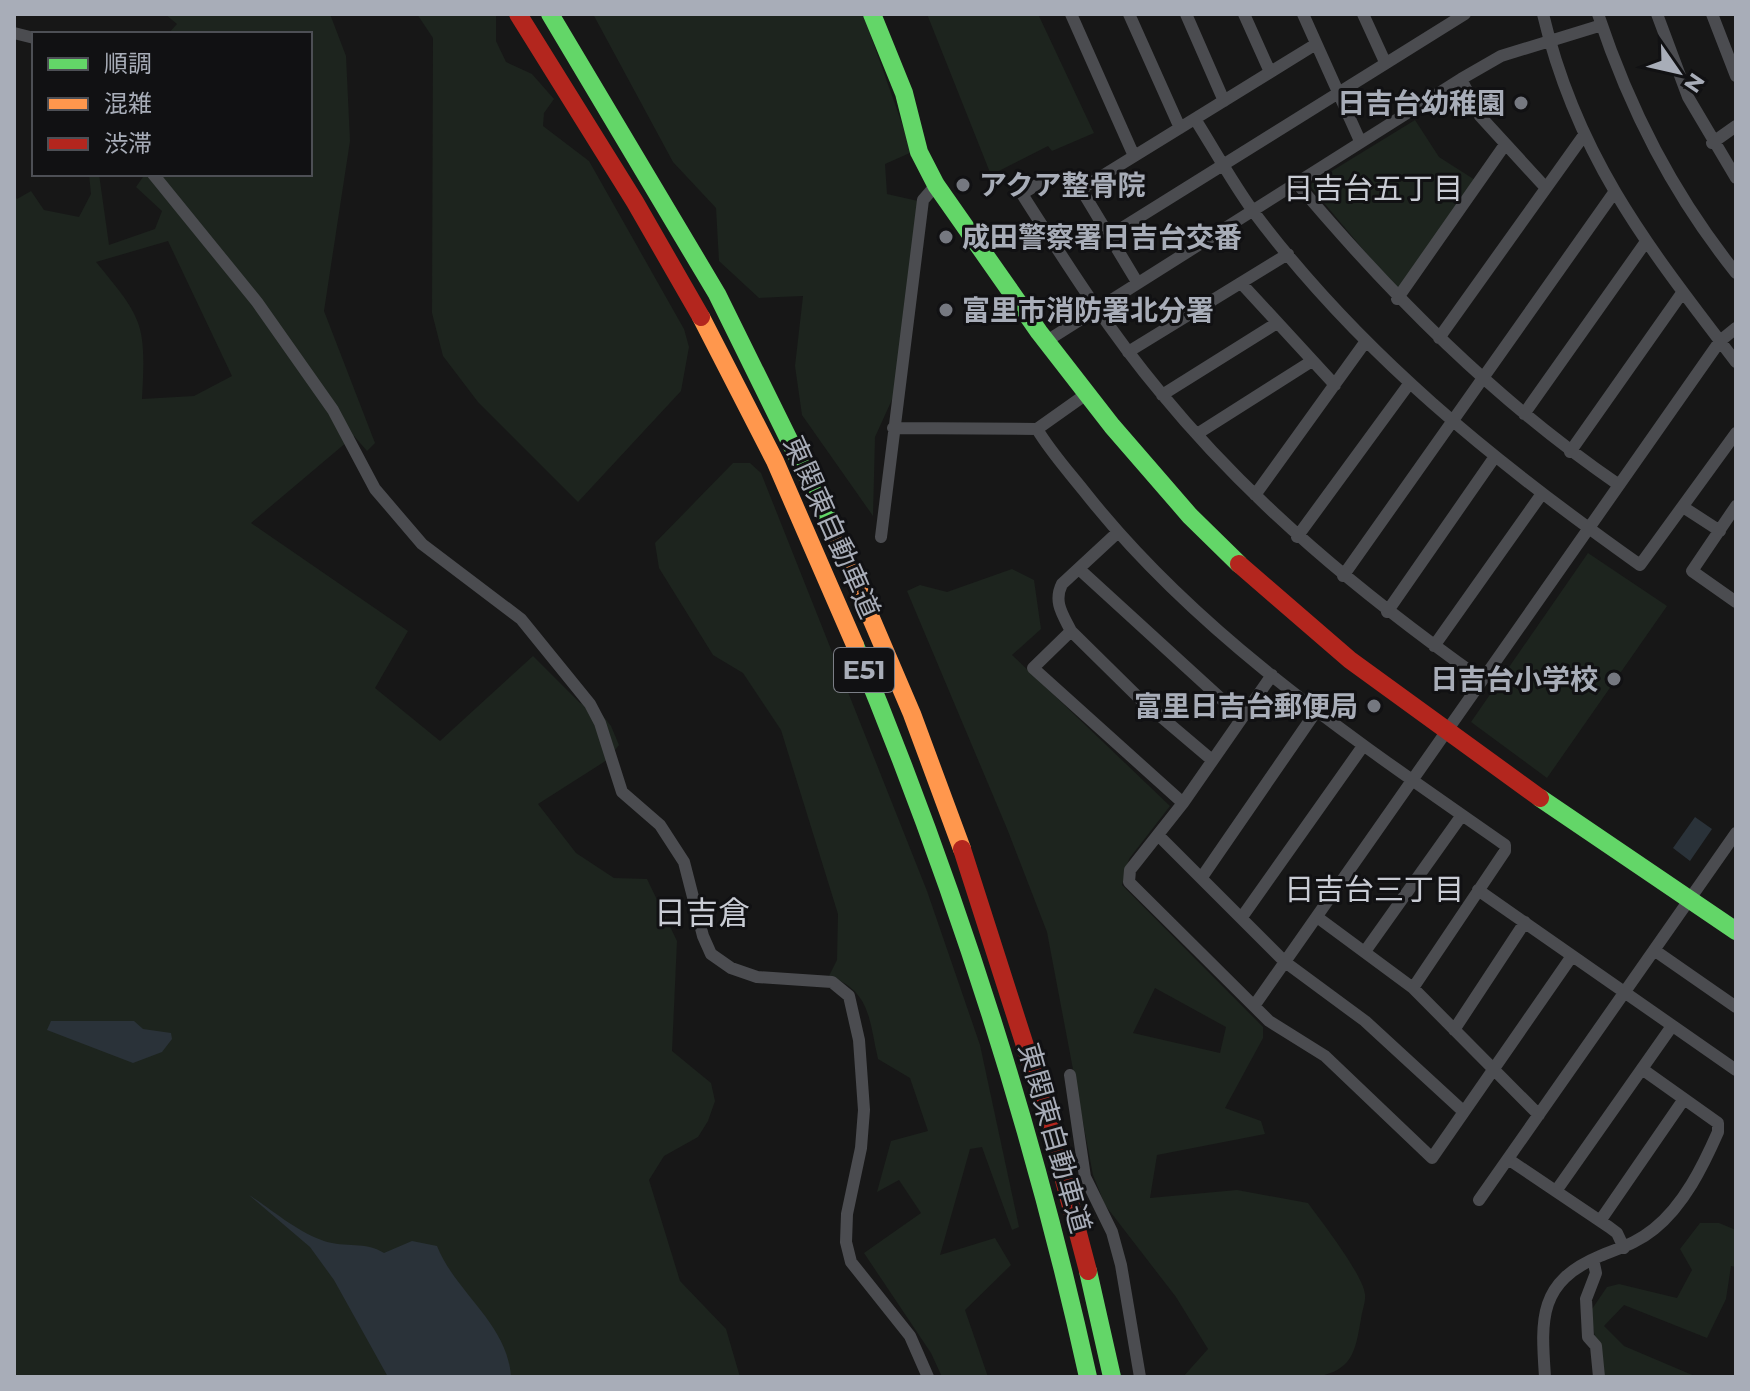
<svg xmlns="http://www.w3.org/2000/svg" width="1750" height="1391" font-family="Montserrat,'Noto Sans JP',sans-serif">
  <style>
    .green { fill: #1d241e; fill-rule: evenodd }
    .water { fill: #2a3239 }
    .lines { fill: none; stroke-linecap: round; stroke-linejoin: round }
    .street { stroke: #4b4c50; stroke-width: 12 }
    .fast { stroke: #63d668; stroke-width: 18 }
    .slow { stroke: #ff974d; stroke-width: 18 }
    .jam { stroke: #b3261e; stroke-width: 18 }
    .poi-dot { fill: #757880; stroke: #111113; stroke-width: 3 }
    .labels { text-anchor: middle; dominant-baseline: central; stroke-width: 6; stroke-linejoin: round; paint-order: stroke }
    .shield { fill: #111113; stroke: #7b7e86; stroke-width: 2 }
    .shield-label { font-size: 26px; font-weight: bold; fill: #a8adb8 }
    .poi-label { font-size: 28px; font-weight: bold; fill: #a8adb8; stroke: #111113; text-anchor: end }
    .street-label { font-size: 28px; fill: #a8adb8; stroke: #111113 }
    .neighbourhood-label { font-size: 30px; fill: #c9ccd4; stroke: #111113 }
    .quarter-label { font-size: 32px; fill: #c9ccd4; stroke: #111113 }
  </style>
  <rect width="100%" height="100%" fill="#171717"/>
  <path class="green" d="M 165,14 L 330,14 L 346,56 L 350,141 L 324,311 L 375,443 L 367,451 L 354,436 L 251,523 L 408,631 L 375,688 L 440,741 L 533,656 L 580,703 L 596,707 L 611,726 L 619,745 L 607,760 L 538,804 L 576,853 L 614,878 L 647,879 L 677,941 L 672,1051 L 711,1083 L 715,1101 L 708,1121 L 698,1137 L 664,1156 L 649,1180 L 680,1281 L 726,1329 L 740,1377 L 14,1377 L 14,195 L 17,199 L 31,191 L 44,210 L 79,217 L 91,194 L 89,174 L 99,174 L 109,245 L 155,229 L 162,211 L 136,187 L 145,174 L 310,174 L 310,34 L 168,34 L 177,24 ZM 168,241 L 232,376 L 194,396 L 142,399 C 146,324 144,320 96,262 Z
    M 417,14 L 496,14 L 496,41 L 506,62 L 532,74 L 554,99 L 544,113 L 543,126 L 589,161 L 684,329 L 689,347 L 681,391 L 578,502 L 478,402 L 443,356 L 432,313 L 433,38 Z
    M 593,14 L 863,14 L 912,152 L 885,164 L 887,194 L 918,201 L 895,393 L 875,437 L 873,516 L 802,415 L 795,366 L 803,296 L 759,298 L 719,261 L 716,208 L 673,162 Z
    M 927,14 L 1038,14 L 1094,133 L 1052,151 L 1048,146 L 991,175 Z
    M 1415,120 L 1439,157 L 1475,180 L 1398,291 L 1309,185 Z
    M 733,463 L 750,463 L 761,473 L 927,891 L 980,1045 L 1019,1227 L 1012,1230 L 982,1147 L 970,1149 L 940,1255 L 995,1238 L 1011,1265 L 965,1310 L 988,1377 L 942,1377 L 931,1353 L 864,1253 L 921,1213 L 899,1180 L 877,1192 L 891,1141 L 928,1131 L 910,1078 L 878,1059 C 869,1020 871,991 829,976 L 837,960 L 838,914 L 781,730 L 743,673 L 713,655 L 659,568 L 655,543 Z
    M 1588,553 L 1667,606 L 1547,778 L 1471,722 Z
    M 1012,569 L 1034,580 L 1041,629 L 1012,655 L 1170,806 L 1129,859 L 1122,885 L 1263,1027 L 1263,1038 L 1225,1108 L 1261,1121 L 1265,1134 L 1157,1155 L 1150,1198 L 1237,1190 L 1308,1203 C 1321,1221 1362,1273 1365,1294 C 1366,1301 1362,1311 1361,1319 C 1355,1352 1353,1370 1316,1377 L 1183,1377 L 1208,1349 L 1176,1297 L 1105,1205 L 1093,1175 L 1047,932 L 1008,831 L 907,591 L 920,585 L 947,592 ZM 1155,988 L 1226,1027 L 1220,1053 L 1133,1033 Z
    M 1700,1223 L 1719,1223 L 1736,1230 L 1736,1267 L 1731,1266 L 1726,1299 L 1707,1338 L 1624,1305 L 1604,1326 L 1624,1346 L 1697,1377 L 1603,1377 L 1590,1312 L 1607,1287 L 1619,1284 L 1677,1298 L 1692,1270 L 1680,1249 Z"/>
  <path class="water" d="M 1695,817 L 1712,829 L 1690,861 L 1673,848 Z
    M 51,1021 L 134,1021 L 143,1029 L 171,1033 L 172,1039 L 162,1052 L 133,1063 L 47,1030 Z
    M 249,1195 C 272,1210 299,1233 324,1241 C 346,1248 365,1241 384,1253 L 412,1241 L 437,1246 C 455,1292 508,1324 511,1377 L 388,1377 L 334,1280 L 310,1247 Z"/>
  <g class="lines">
    <path class="street" d="M 1071,14 L 1134,156
      M 1129,14 L 1180,128
      M 1186,14 L 1224,101
      M 1244,14 L 1270,72
      M 1303,14 L 1360,141
      M 1363,14 L 1385,62
      M 1543,14 C 1577,158 1649,248 1736,362
      M 1598,14 C 1630,110 1673,194 1736,273
      M 1657,14 L 1688,97 L 1736,178
      M 1712,14 L 1736,76
      M 14,33 L 34,38
      M 1461,79 L 1480,116 L 1545,187
      M 1195,119 C 1214,149 1232,182 1253,211 C 1360,354 1496,463 1640,565 L 1736,433
      M 1712,143 L 1736,126
      M 153,174 L 257,302 L 333,410 L 375,489 L 422,544 L 521,619 L 590,704 L 600,723 L 622,792 L 660,825 L 684,862 L 703,936 L 711,954 L 731,968 L 757,977 L 832,982 L 849,996 L 859,1040 L 864,1110 L 861,1148 L 847,1214 L 846,1242 L 851,1262 L 910,1336 L 928,1377
      M 1043,181 L 1022,194 C 1066,263 1109,331 1161,393 C 1253,505 1363,595 1481,679
      M 1295,181 C 1391,295 1495,400 1619,485
      M 1109,236 L 1465,14
      M 1137,282 L 1081,189 L 1316,44
      M 1241,283 L 1335,385
      M 1397,299 L 1504,146
      M 1439,338 L 1584,135
      M 1045,342 L 1461,79 L 1501,56 L 1602,25
      M 1128,352 L 1288,254
      M 1162,395 L 1277,323
      M 1524,414 L 1645,243
      M 893,428 L 1037,429 L 1085,395
      M 1037,429 C 1050,451 1068,471 1084,491 C 1198,636 1355,740 1505,845 L 1505,851 L 1413,988
      M 1197,434 L 1312,361
      M 1570,452 L 1682,293
      M 1255,495 L 1366,341
      M 1736,506 L 1692,571 L 1736,602
      M 1683,507 L 1720,531
      M 1117,533 L 1062,584 C 1053,602 1063,615 1071,631 L 1033,668 L 1183,803
      M 881,537 L 923,200 L 936,185
      M 1297,537 L 1409,384
      M 1079,569 L 1241,717
      M 1343,576 L 1613,194
      M 1387,612 L 1494,458
      M 1071,631 L 1140,699 L 1212,760
      M 1434,646 L 1541,495
      M 1272,675 L 1183,803 L 1130,870 L 1129,882 L 1269,1021 L 1325,1056 L 1432,1158 L 1572,956
      M 1159,836 L 1285,962 L 1365,1021 L 1464,1112
      M 1202,877 L 1317,710
      M 1478,890 L 1736,1070
      M 1242,917 L 1363,746
      M 1317,917 L 1413,988 L 1539,1115
      M 1366,950 L 1462,815
      M 1654,950 L 1736,1007
      M 1254,1006 L 1720,341 L 1736,328
      M 1454,1030 L 1525,922
      M 1070,1075 L 1085,1177 L 1112,1232 L 1121,1265 L 1140,1377
      M 1508,1159 L 1609,1227 L 1617,1233 L 1624,1248
      M 1556,1191 L 1672,1026
      M 1479,1200 L 1736,833
      M 1600,1221 L 1684,1099
      M 1593,1259 L 1596,1273 L 1586,1299 L 1588,1337 L 1596,1346 L 1599,1377
      M 1545,1377 C 1541,1319 1538,1282 1600,1256 C 1619,1248 1637,1243 1654,1229 C 1684,1205 1703,1166 1718,1132 L 1718,1123 L 1642,1069"/>
    <path class="fast" d="M 550,14 L 717,294 L 833,529
      M 872,14 L 904,93 L 919,152 L 936,185 L 1039,332 L 1112,426 L 1190,516 L 1239,564
      M 855,645 C 953,881 1033,1127 1088,1377
      M 1540,798 L 1736,931
      M 1088,1271 L 1112,1377"/>
    <path class="slow" d="M 701,317 L 775,461 L 855,645
      M 833,529 L 912,714 L 962,849"/>
    <path class="jam" d="M 518,14 L 635,202 L 701,317
      M 1239,564 L 1350,660 L 1540,798
      M 962,849 L 1045,1108 L 1088,1271"/>
  </g>
  <g class="poi-dot">
    <circle cx="1521" cy="103" r="8"/>
    <circle cx="963" cy="185" r="8"/>
    <circle cx="946" cy="237" r="8"/>
    <circle cx="946" cy="310" r="8"/>
    <circle cx="1614" cy="679" r="8"/>
    <circle cx="1374" cy="706" r="8"/>
  </g>
  <g class="labels">
    <rect class="shield" x="834" y="648" width="60" height="44" rx="6"/>
    <g class="shield-label">
      <text x="864" y="670">E51</text>
    </g>
    <g class="poi-label">
      <text x="1505" y="103">日吉台幼稚園</text>
      <text x="979" y="185" text-anchor="start">アクア整骨院</text>
      <text x="962" y="237" text-anchor="start">成田警察署日吉台交番</text>
      <text x="962" y="310" text-anchor="start">富里市消防署北分署</text>
      <text x="1598" y="679">日吉台小学校</text>
      <text x="1358" y="706">富里日吉台郵便局</text>
    </g>
    <g class="street-label">
      <text transform="translate(832 527) rotate(66)">東関東自動車道</text>
      <text transform="translate(1055 1138) rotate(74)">東関東自動車道</text>
    </g>
    <g class="neighbourhood-label">
      <text x="1373" y="188">日吉台五丁目</text>
      <text x="1374" y="889">日吉台三丁目</text>
    </g>
    <g class="quarter-label">
      <text x="702" y="912">日吉倉</text>
    </g>
  </g>
  <rect width="1750" height="1391" fill="none" stroke="#a8adb8" stroke-width="32"/>
  <rect x="32" y="32" width="280" height="144" fill="#111113" stroke="#4d4f55" stroke-width="2"/>
  <rect x="48" y="58" width="40" height="12" fill="#63d668" stroke="#4d4f55" stroke-width="2"/>
  <text x="104" y="72" font-size="24" fill="#a8adb8">順調</text>
  <rect x="48" y="98" width="40" height="12" fill="#ff974d" stroke="#4d4f55" stroke-width="2"/>
  <text x="104" y="112" font-size="24" fill="#a8adb8">混雑</text>
  <rect x="48" y="138" width="40" height="12" fill="#b3261e" stroke="#4d4f55" stroke-width="2"/>
  <text x="104" y="152" font-size="24" fill="#a8adb8">渋滞</text>
  <g transform="translate(1678 72) rotate(124)" stroke="#111113" stroke-width="6" paint-order="stroke">
  <path d="M0-6L14 30L0 20L-14 30Z" fill="#a8adb8"/>
  <text y="-12" font-size="22" font-weight="bold" text-anchor="middle" fill="#a8adb8">N</text>
  </g>
</svg>
